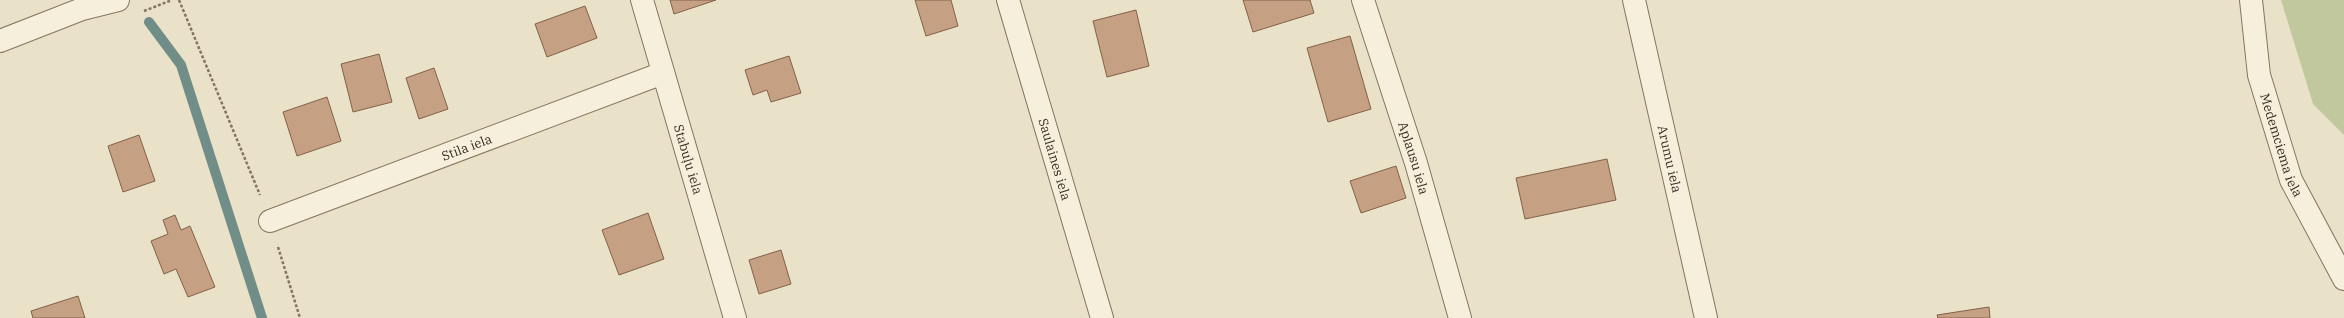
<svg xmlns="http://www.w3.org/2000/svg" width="2344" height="318" font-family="'IBM Plex Serif',serif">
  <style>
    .green { fill: #c2c89e }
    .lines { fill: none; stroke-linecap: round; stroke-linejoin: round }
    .stream { stroke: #718d87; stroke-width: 10 }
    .building { fill: #c5a083; stroke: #826148 }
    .minor-casing { stroke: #85755f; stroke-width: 24 }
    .tertiary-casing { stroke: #85755f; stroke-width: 24 }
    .path { stroke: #85755f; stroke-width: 2.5; stroke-dasharray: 3 2; stroke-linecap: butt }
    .minor { stroke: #f6efdc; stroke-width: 22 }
    .tertiary { stroke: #f6efdc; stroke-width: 22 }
    .labels { text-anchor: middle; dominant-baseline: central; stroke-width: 4; stroke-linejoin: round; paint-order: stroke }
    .street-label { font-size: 13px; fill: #372d21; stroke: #f3ecd8 }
  </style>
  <rect width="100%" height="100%" fill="#eae1c9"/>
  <path class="green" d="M 2281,0 L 2344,0 L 2344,135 L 2313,104 Z"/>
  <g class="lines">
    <path class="stream" d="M 149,22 L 181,65 L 262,318"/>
  </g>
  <path class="building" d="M 670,0 L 716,0 L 674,14 Z
    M 915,0 L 951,0 L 958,26 L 926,36 Z
    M 1243,0 L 1310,0 L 1314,13 L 1253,32 Z
    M 585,6 L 597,38 L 547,57 L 535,24 Z
    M 1136,10 L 1149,66 L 1107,77 L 1093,21 Z
    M 1350,36 L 1371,109 L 1328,122 L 1307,48 Z
    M 379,54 L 392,102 L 353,112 L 341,64 Z
    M 789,56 L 801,93 L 771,102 L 767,90 L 753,95 L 745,70 Z
    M 434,68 L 448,109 L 419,119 L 406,78 Z
    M 327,97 L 341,141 L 297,156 L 283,112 Z
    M 139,135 L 155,181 L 123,192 L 108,146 Z
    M 1607,159 L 1616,200 L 1525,219 L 1516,178 Z
    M 1396,166 L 1406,198 L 1361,213 L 1350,181 Z
    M 648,213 L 664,259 L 619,275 L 602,230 Z
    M 175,215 L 181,230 L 190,226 L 215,287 L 188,297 L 176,269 L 164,274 L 151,241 L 168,234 L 163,220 Z
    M 781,250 L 791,284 L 759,294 L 749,260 Z
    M 78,296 L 85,318 L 33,318 L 31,311 Z
    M 1989,307 L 1990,318 L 1938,318 L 1937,315 Z"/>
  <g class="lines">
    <g class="minor-casing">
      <g id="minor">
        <path id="s1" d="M 642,0 L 735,318"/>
        <path id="s2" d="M 1008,0 L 1102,318"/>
        <path id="s3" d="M 1363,0 L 1416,163 L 1460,318"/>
        <path id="s4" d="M 1634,0 L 1706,318"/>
        <path d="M 0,41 L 82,9 L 118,0"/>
        <path id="s5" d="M 270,221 L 663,73"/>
      </g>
    </g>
    <g class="tertiary-casing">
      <g id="tertiary">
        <path id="s6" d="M 2251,0 L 2259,75 L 2291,180 L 2344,279"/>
      </g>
    </g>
    <path class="path" d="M 179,0 L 260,195
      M 144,11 L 172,0
      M 278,247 L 300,318"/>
    <use href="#minor" class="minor"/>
    <use href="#tertiary" class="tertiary"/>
  </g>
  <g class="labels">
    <g class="street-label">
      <text stroke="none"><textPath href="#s6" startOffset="149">Medemciema iela</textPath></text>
      <text stroke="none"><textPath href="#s5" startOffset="210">Stila iela</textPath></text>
      <text stroke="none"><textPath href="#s3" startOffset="166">Aplausu iela</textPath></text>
      <text stroke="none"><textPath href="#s1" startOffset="166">Stabuļu iela</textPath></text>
      <text stroke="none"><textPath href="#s2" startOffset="166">Saulaines iela</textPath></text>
      <text stroke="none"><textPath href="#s4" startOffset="163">Arumu iela</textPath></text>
    </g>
  </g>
</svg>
